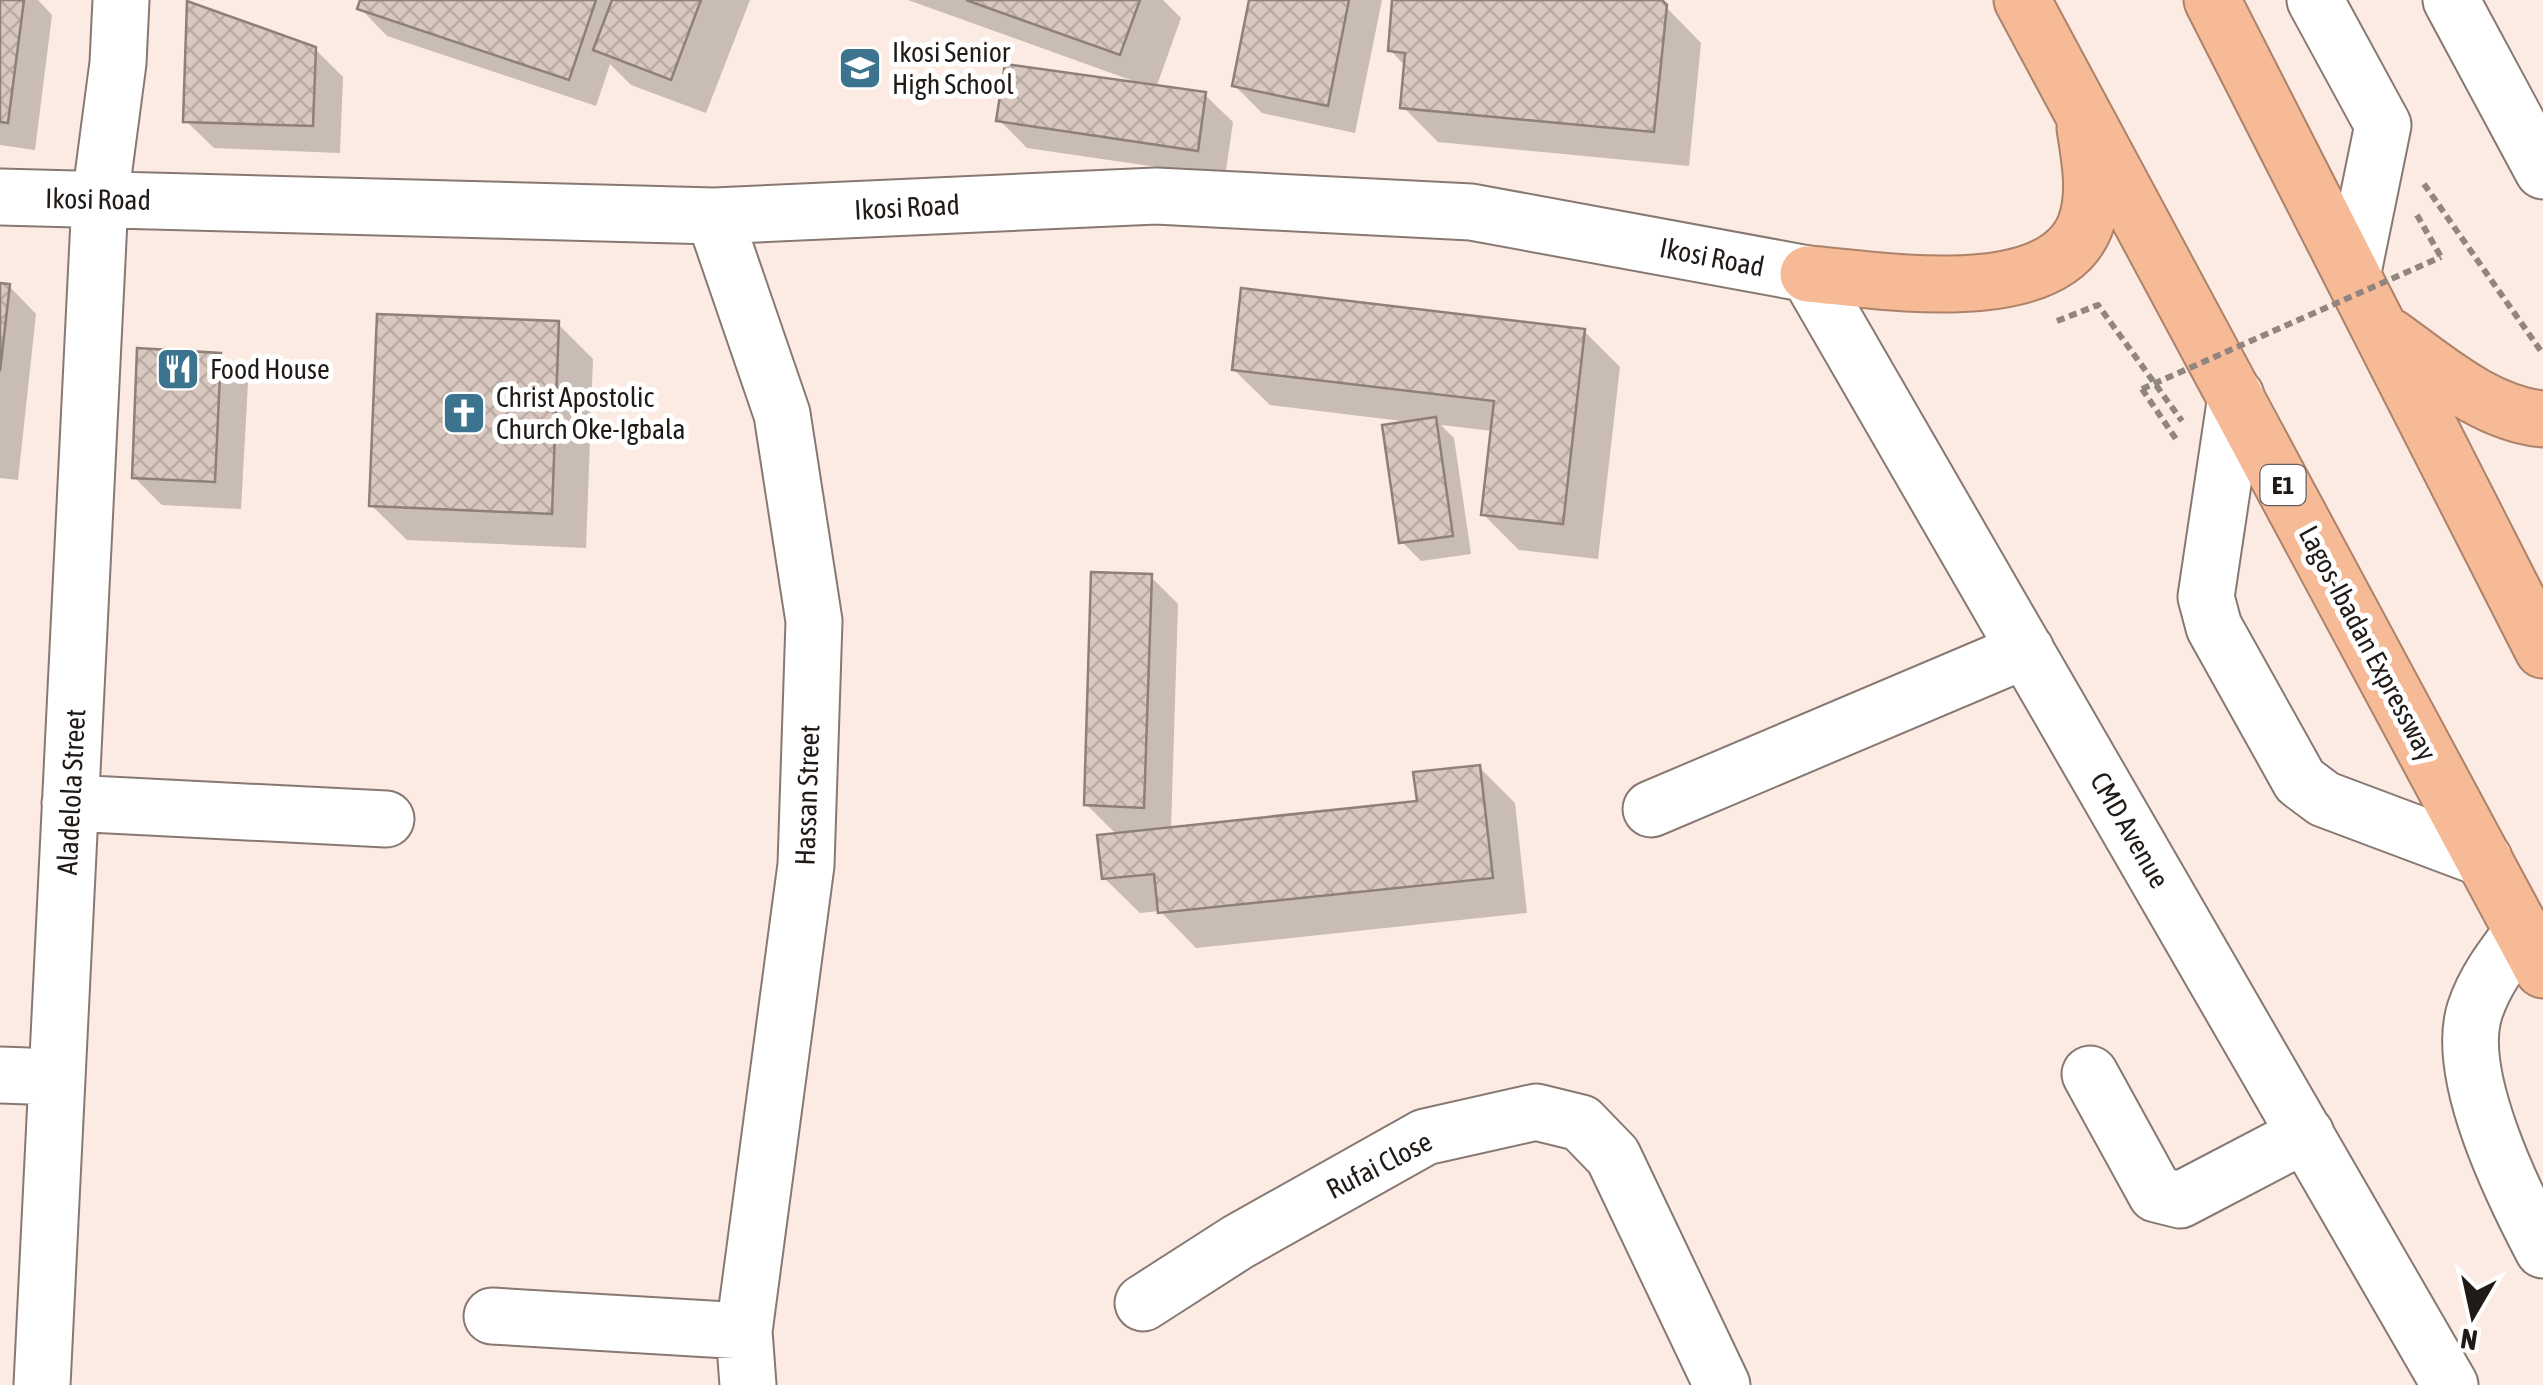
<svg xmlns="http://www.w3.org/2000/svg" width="2543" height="1385" font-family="'Asap Condensed',sans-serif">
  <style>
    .shadow { fill: #0003 }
    .building { fill: url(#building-cross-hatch); stroke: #8e8078; stroke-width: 2.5 }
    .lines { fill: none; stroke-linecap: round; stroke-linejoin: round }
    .minor-casing { stroke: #877972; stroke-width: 59 }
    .highway-casing { stroke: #ac826b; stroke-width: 59 }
    .path { stroke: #90857f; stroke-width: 6; stroke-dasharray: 8 5; stroke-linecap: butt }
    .minor { stroke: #fff; stroke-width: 55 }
    .highway { stroke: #f7ba97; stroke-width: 55 }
    .path-bridge { stroke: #90857f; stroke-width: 6; stroke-dasharray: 8 5; stroke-linecap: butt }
    .labels { text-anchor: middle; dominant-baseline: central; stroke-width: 10; stroke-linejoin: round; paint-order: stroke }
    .shield { fill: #fff; stroke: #645f5d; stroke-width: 2.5 }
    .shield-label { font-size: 25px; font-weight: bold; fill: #211b18 }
    .poi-label { font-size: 28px; fill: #211b18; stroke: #fff; text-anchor: start }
    .street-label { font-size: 28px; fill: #211b18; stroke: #fff }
  </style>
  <defs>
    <pattern id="building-cross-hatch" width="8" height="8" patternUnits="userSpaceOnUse" patternTransform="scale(2.5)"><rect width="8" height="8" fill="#d8c8c0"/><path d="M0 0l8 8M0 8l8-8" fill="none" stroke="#b9aba4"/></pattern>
  </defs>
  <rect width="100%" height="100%" fill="#fbebe2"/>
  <path class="shadow" d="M 0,0 L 38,0 L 52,15 L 35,150 L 0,145 Z
    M 362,0 L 750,0 L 706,113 L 631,85 L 610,64 L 596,106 L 387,36 L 360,8 Z
    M 908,0 L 1163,0 L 1181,18 L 1156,88 L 1205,95 L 1233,122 L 1225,177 L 1027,148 L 999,120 L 1136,82 Z
    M 1252,0 L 1382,0 L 1355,133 L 1262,113 L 1235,86 Z
    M 1395,0 L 1659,0 L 1701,43 L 1689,166 L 1438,142 L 1403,107 L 1406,67 L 1390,50 Z
    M 315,49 L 343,77 L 340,153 L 214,148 L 186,121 Z
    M 0,285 L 9,286 L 36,314 L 18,480 L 0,478 Z
    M 558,324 L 593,359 L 586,548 L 407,540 L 371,505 Z
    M 1584,331 L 1620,367 L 1598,559 L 1519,550 L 1483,514 L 1493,431 L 1441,425 L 1454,438 L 1471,554 L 1421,561 L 1402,542 L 1410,422 L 1270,405 L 1234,370 Z
    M 220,355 L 248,383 L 241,509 L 162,505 L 134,477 Z
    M 1150,576 L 1178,604 L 1171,829 L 1419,803 L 1480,768 L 1515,803 L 1527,913 L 1196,948 L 1160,911 L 1140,913 L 1104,878 L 1117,835 L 1086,804 Z"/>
  <path class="building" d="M 0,0 L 24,0 L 8,123 L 0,122 Z
    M 360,0 L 596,0 L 569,80 L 357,9 Z
    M 612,0 L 701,0 L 671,80 L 593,50 Z
    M 966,0 L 1140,0 L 1120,55 Z
    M 1249,0 L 1349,0 L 1328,106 L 1232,86 Z
    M 1392,0 L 1662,0 L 1667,5 L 1654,132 L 1400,108 L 1405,53 L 1388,51 Z
    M 187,1 L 316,47 L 313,126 L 183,122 Z
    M 1005,64 L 1206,92 L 1198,151 L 996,121 Z
    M 0,283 L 10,284 L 0,371 Z
    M 1241,288 L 1585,329 L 1563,524 L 1481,515 L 1494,401 L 1232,370 Z
    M 377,314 L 559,321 L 552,514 L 369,506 Z
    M 137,348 L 221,353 L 215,482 L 132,478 Z
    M 1436,417 L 1453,536 L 1399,543 L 1382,425 Z
    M 1091,572 L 1152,574 L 1144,808 L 1084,805 Z
    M 1480,765 L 1493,878 L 1158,913 L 1154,874 L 1102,879 L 1097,835 L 1417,801 L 1413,772 Z"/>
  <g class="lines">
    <g class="minor-casing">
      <path id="minor" d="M 2315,0 L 2383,125 L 2353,272
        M 2451,0 L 2543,171
        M 0,197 L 714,216 L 1156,196 L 1471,212 L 1808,274 L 2450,1385
        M 714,216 L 782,414 L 814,621 L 806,865 L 744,1331 L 748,1385
        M 2236,396 L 2206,597 L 2214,627 L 2300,781 L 2324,799 L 2484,859
        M 70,803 L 386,819
        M 1651,809 L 2026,650
        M 2522,932 C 2503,957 2485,980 2475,1010 C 2454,1074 2513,1193 2543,1250
        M 2090,1074 L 2156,1194 L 2180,1200 L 2306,1134
        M 0,1075 L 57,1077
        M 1143,1303 L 1238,1242 L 1425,1137 L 1536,1112 L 1581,1123 L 1613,1156 L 1722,1385
        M 492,1316 L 744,1331
        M 42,1385 L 100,199 L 118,63 L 121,0"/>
    </g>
    <g class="highway-casing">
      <path id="highway" d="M 2022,0 L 2543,970
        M 2212,0 L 2543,650
        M 1808,274 C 1880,280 2051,310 2085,226 C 2097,194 2090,161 2085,128
        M 2389,336 C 2436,369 2484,413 2543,419"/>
    </g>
    <path class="path" d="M 2424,184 L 2543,354
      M 2417,215 L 2441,257
      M 2057,321 L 2098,305 L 2182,421
      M 2142,389 L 2178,442"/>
    <use href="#minor" class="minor"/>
    <use href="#highway" class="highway"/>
    <path class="path-bridge" d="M 2142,389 L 2441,257"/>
  </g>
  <defs>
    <g id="school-square" transform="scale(2.25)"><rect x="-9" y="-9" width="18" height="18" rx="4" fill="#3c748f" stroke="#fff"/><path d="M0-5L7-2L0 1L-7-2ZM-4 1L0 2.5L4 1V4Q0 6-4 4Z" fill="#fff"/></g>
    <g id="restaurant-square" transform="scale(2.25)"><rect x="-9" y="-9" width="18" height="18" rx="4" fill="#3c748f" stroke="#fff"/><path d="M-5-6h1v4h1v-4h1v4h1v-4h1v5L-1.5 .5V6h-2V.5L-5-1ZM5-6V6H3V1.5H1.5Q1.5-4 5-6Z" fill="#fff"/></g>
    <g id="church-square" transform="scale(2.25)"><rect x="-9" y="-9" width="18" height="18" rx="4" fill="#3c748f" stroke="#fff"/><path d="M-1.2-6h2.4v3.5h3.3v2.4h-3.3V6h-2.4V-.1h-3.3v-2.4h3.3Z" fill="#fff"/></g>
  </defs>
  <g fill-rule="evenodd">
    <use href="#school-square" x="860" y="68"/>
    <use href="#restaurant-square" x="178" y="369"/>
    <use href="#church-square" x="464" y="413"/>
  </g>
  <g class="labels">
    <rect class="shield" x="2260.5" y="465" width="45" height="40" rx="8"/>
    <g class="shield-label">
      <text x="2283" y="485">E1</text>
    </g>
    <g class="poi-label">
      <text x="892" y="52">Ikosi Senior<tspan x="892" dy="32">High School</tspan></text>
      <text x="210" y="369">Food House</text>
      <text x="496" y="397">Christ Apostolic<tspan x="496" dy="32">Church Oke-Igbala</tspan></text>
    </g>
    <g class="street-label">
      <text transform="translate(98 199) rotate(1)">Ikosi Road</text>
      <text transform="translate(907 207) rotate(-3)">Ikosi Road</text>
      <text transform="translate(1712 257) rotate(11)">Ikosi Road</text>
      <text transform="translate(2368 643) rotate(62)">Lagos-Ibadan Expressway</text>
      <text transform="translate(71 792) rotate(-87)">Aladelola Street</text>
      <text transform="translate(807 795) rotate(-88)">Hassan Street</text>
      <text transform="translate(2130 830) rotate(60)">CMD Avenue</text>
      <text transform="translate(1379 1165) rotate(-27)">Rufai Close</text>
    </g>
  </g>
  <g transform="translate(2473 1315) rotate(189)" stroke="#ffffff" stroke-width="8" paint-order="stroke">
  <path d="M0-8L18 38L0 25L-18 38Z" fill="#211b18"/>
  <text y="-15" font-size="28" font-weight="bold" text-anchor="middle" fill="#211b18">N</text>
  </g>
</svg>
